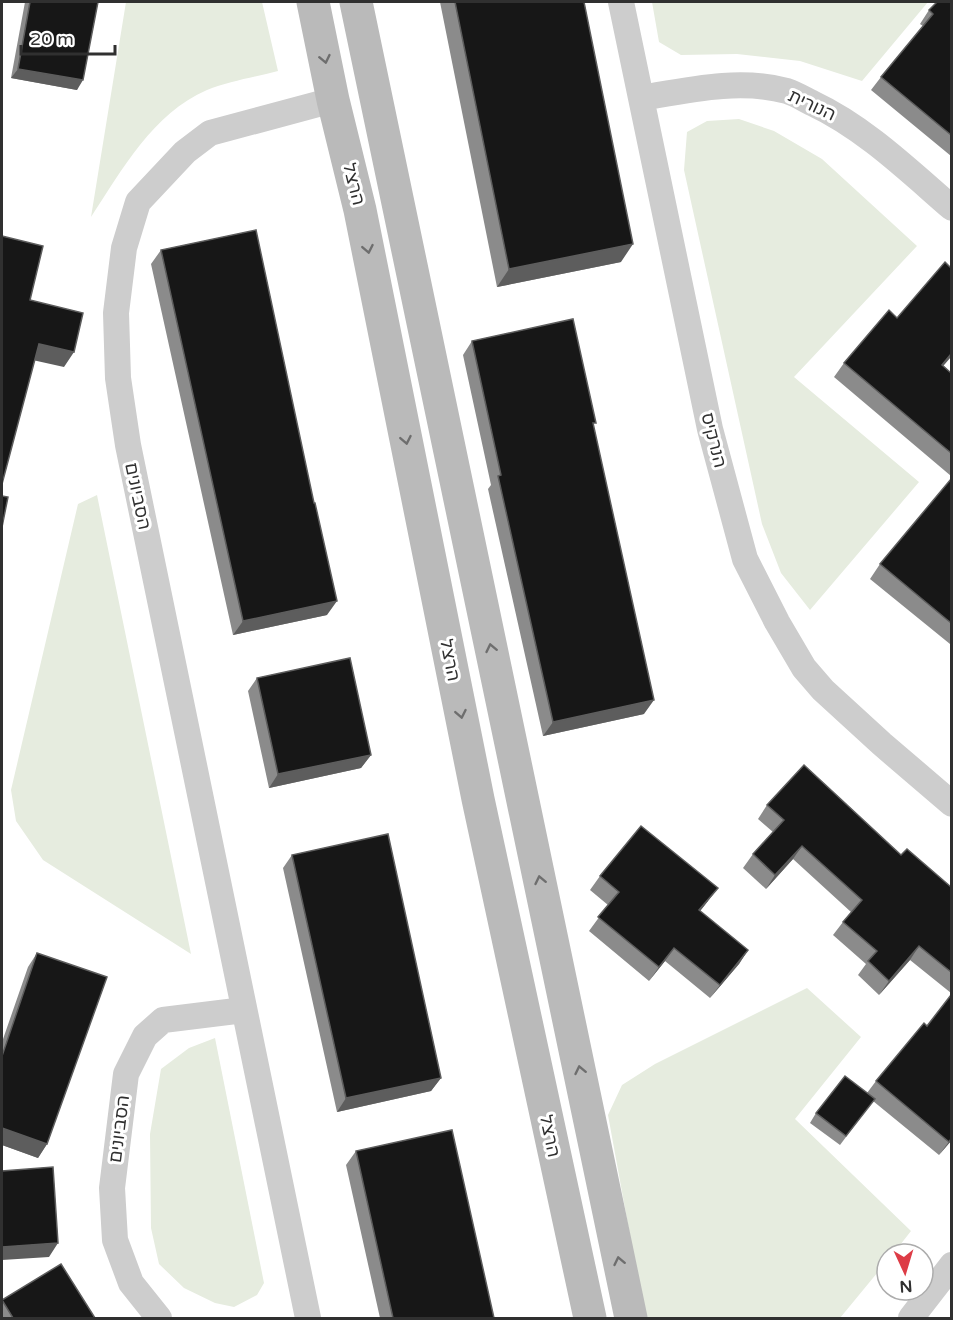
<svg xmlns="http://www.w3.org/2000/svg" width="953" height="1320" font-family="'Varela Round','Noto Sans Hebrew',sans-serif">
  <style>
    .green { fill: #e6ecdf }
    .lines { fill: none; stroke-linecap: round; stroke-linejoin: round }
    .street { stroke: #cdcdcd; stroke-width: 26 }
    .secondary { stroke: #bababa; stroke-width: 33 }
    .wall { fill: #8b8b8b }
    .shaded-wall { fill: #5d5d5d }
    .building { fill: #171717; stroke: #5d5d5d; stroke-width: 1.5 }
    .oneway { stroke: #6e6e6e }
    .labels { text-anchor: middle; dominant-baseline: central; stroke-width: 6; stroke-linejoin: round; paint-order: stroke }
    .street-label { font-size: 18px; fill: #303030; stroke: #fff }
  </style>
  <rect width="100%" height="100%" fill="#fff"/>
  <path class="green" d="M 126,2 L 262,2 L 278,71 C 255,77 229,81 207,90 C 153,113 122,170 91,217 Z
    M 652,2 L 928,2 L 862,81 L 800,61 L 737,54 L 681,55 L 659,42 Z
    M 739,119 L 774,131 L 822,159 L 917,246 L 794,377 L 919,482 L 810,610 L 781,573 L 762,524 L 684,170 L 687,132 L 707,121 Z
    M 97,495 L 191,954 L 43,860 L 16,821 L 11,790 L 78,504 Z
    M 807,988 L 861,1037 L 795,1119 L 911,1231 L 893,1254 L 887,1254 L 887,1261 L 840,1318 L 645,1318 L 608,1115 L 622,1085 L 655,1064 Z
    M 215,1038 L 264,1283 L 257,1295 L 234,1307 L 215,1303 L 184,1288 L 159,1264 L 151,1228 L 150,1134 L 161,1069 L 189,1048 Z"/>
  <g class="lines">
    <path class="street" d="M 621,2 L 710,429 L 745,559 L 777,622 L 804,668 L 823,690 L 882,744 L 952,804
      M 641,98 C 688,90 740,78 787,91 C 796,94 804,99 812,103 C 865,128 908,170 952,208
      M 159,1318 L 131,1283 L 115,1240 L 112,1188 L 126,1074 L 145,1036 L 163,1020 L 244,1010
      M 308,1318 L 128,445 L 118,378 L 116,313 L 124,248 L 138,202 L 185,152 L 210,133 L 333,100
      M 911,1318 L 952,1265"/>
    <path class="secondary" d="M 313,2 L 333,100 L 360,210 L 478,799 L 590,1318
      M 356,2 L 631,1318"/>
  </g>
  <path class="wall" d="M 25,2 L 98,2 L 77,90 L 11,78 Z
    M 440,2 L 584,2 L 621,262 L 497,287 Z
    M 951,2 L 951,156 L 871,90 L 881,77 L 923,26 L 920,24 L 929,10 Z
    M 161,250 L 314,503 L 327,615 L 233,635 L 151,264 Z
    M 472,341 L 593,426 L 644,714 L 543,736 L 488,489 L 491,485 L 463,355 Z
    M 844,363 L 944,366 L 951,373 L 951,476 L 834,377 Z
    M 951,479 L 951,642 L 950,644 L 870,579 L 880,564 Z
    M 257,678 L 371,755 L 361,768 L 269,788 L 248,691 Z
    M 767,805 L 901,855 L 951,887 L 951,993 L 910,960 L 879,995 L 858,975 L 866,964 L 833,935 L 843,922 L 851,912 L 793,859 L 766,889 L 743,868 L 753,854 L 773,832 L 758,819 Z
    M 292,855 L 441,1078 L 431,1091 L 337,1112 L 283,868 Z
    M 600,876 L 708,901 L 700,911 L 748,950 L 739,964 L 710,998 L 665,961 L 649,981 L 589,931 L 608,905 L 590,890 Z
    M 37,953 L 47,1144 L 38,1158 L 2,1145 L 2,1042 L 28,967 Z
    M 927,1026 L 951,1141 L 939,1155 L 873,1101 L 840,1145 L 810,1123 L 816,1113 L 867,1093 L 876,1081 Z
    M 356,1151 L 494,1318 L 380,1318 L 346,1165 Z
    M 2,1300 L 95,1318 L 2,1318 Z"/>
  <path class="shaded-wall" d="M 18,69 L 83,80 L 77,90 L 11,78 Z
    M 633,244 L 621,262 L 497,287 L 509,269 Z
    M 39,344 L 74,352 L 64,367 L 28,359 Z
    M 951,354 L 951,357 L 932,379 L 942,365 Z
    M 337,601 L 327,615 L 233,635 L 243,621 Z
    M 654,700 L 644,714 L 543,736 L 553,722 Z
    M 371,755 L 361,768 L 269,788 L 278,774 Z
    M 802,846 L 793,859 L 766,889 L 775,875 Z
    M 718,888 L 708,901 L 690,924 L 699,910 Z
    M 919,946 L 910,960 L 879,995 L 889,981 Z
    M 674,948 L 665,961 L 649,981 L 659,967 Z
    M 748,950 L 739,964 L 710,998 L 720,985 Z
    M 441,1078 L 431,1091 L 337,1112 L 346,1098 Z
    M 2,1128 L 47,1144 L 38,1158 L 2,1145 Z
    M 951,1139 L 951,1141 L 939,1155 Z
    M 58,1243 L 49,1257 L 2,1260 L 2,1247 Z"/>
  <path class="building" d="M 30,2 L 98,2 L 83,80 L 18,69 Z
    M 455,2 L 584,2 L 633,244 L 509,269 Z
    M 937,2 L 951,2 L 951,135 L 881,77 L 933,14 L 929,10 Z
    M 256,230 L 314,503 L 315,503 L 337,601 L 243,621 L 161,250 Z
    M 2,236 L 43,246 L 30,300 L 83,313 L 74,352 L 39,344 L 2,484 Z
    M 945,262 L 951,268 L 951,354 L 942,365 L 951,373 L 951,453 L 844,363 L 889,310 L 897,318 Z
    M 573,319 L 596,423 L 593,423 L 654,700 L 553,722 L 498,476 L 501,475 L 472,341 Z
    M 951,479 L 951,623 L 880,564 Z
    M 2,496 L 8,497 L 2,527 Z
    M 350,658 L 371,755 L 278,774 L 257,678 Z
    M 804,765 L 901,855 L 907,849 L 951,887 L 951,972 L 919,946 L 889,981 L 868,961 L 877,951 L 843,922 L 862,900 L 802,846 L 775,875 L 753,854 L 784,820 L 767,805 Z
    M 641,826 L 718,888 L 699,910 L 748,950 L 720,985 L 674,948 L 659,967 L 598,917 L 619,892 L 600,876 Z
    M 388,834 L 441,1078 L 346,1098 L 292,855 Z
    M 37,953 L 107,977 L 47,1144 L 2,1128 L 2,1056 Z
    M 951,995 L 951,1139 L 949,1142 L 876,1081 L 924,1023 L 927,1026 Z
    M 845,1076 L 875,1099 L 846,1136 L 816,1113 Z
    M 452,1130 L 494,1318 L 393,1318 L 356,1151 Z
    M 53,1167 L 58,1243 L 2,1247 L 2,1171 Z
    M 61,1264 L 95,1318 L 13,1318 L 2,1300 Z"/>
  <defs><path id="oneway-chevron" d="M-2-3.5L2.5 0L-2 3.5" fill="none" stroke-width="1.6" stroke-linecap="round" stroke-linejoin="round" transform="scale(1.5)"/></defs>
  <g class="oneway">
    <use href="#oneway-chevron" transform="translate(325 59) rotate(78)"/>
    <use href="#oneway-chevron" transform="translate(368 249) rotate(79)"/>
    <use href="#oneway-chevron" transform="translate(406 440) rotate(79)"/>
    <use href="#oneway-chevron" transform="translate(491 648) rotate(-102)"/>
    <use href="#oneway-chevron" transform="translate(461 714) rotate(79)"/>
    <use href="#oneway-chevron" transform="translate(540 880) rotate(-102)"/>
    <use href="#oneway-chevron" transform="translate(580 1070) rotate(-102)"/>
    <use href="#oneway-chevron" transform="translate(619 1261) rotate(-102)"/>
  </g>
  <g class="labels">
    <g class="street-label">
      <text transform="translate(812 105) rotate(25)">הנורית</text>
      <text transform="translate(354 184) rotate(76)">הרצל</text>
      <text transform="translate(714 440) rotate(76)">הנרקיס</text>
      <text transform="translate(138 496) rotate(78)">הסביונים</text>
      <text transform="translate(450 660) rotate(79)">הרצל</text>
      <text transform="translate(119 1129) rotate(-83)">הסביונים</text>
      <text transform="translate(550 1136) rotate(78)">הרצל</text>
    </g>
  </g>
  <rect width="953" height="1320" fill="none" stroke="#303030" stroke-width="6"/>
  <g transform="translate(905 1272) rotate(176)"><circle r="28" fill="#ffffff" stroke="#acacac" stroke-width="1.5"/>
  <path d="M0-4.5L10 22L0 15L-10 22Z" fill="#dd3c46"/>
  <text y="-9" font-size="16" font-weight="bold" text-anchor="middle" fill="#303030">N</text>
  </g>
  <path d="M21 45v9h94v-9" fill="none" stroke="#303030" stroke-width="3"/>
  <text x="30" y="45" font-size="18" fill="#303030" stroke="#ffffff" stroke-width="4.5" paint-order="stroke">20 m</text>
</svg>
